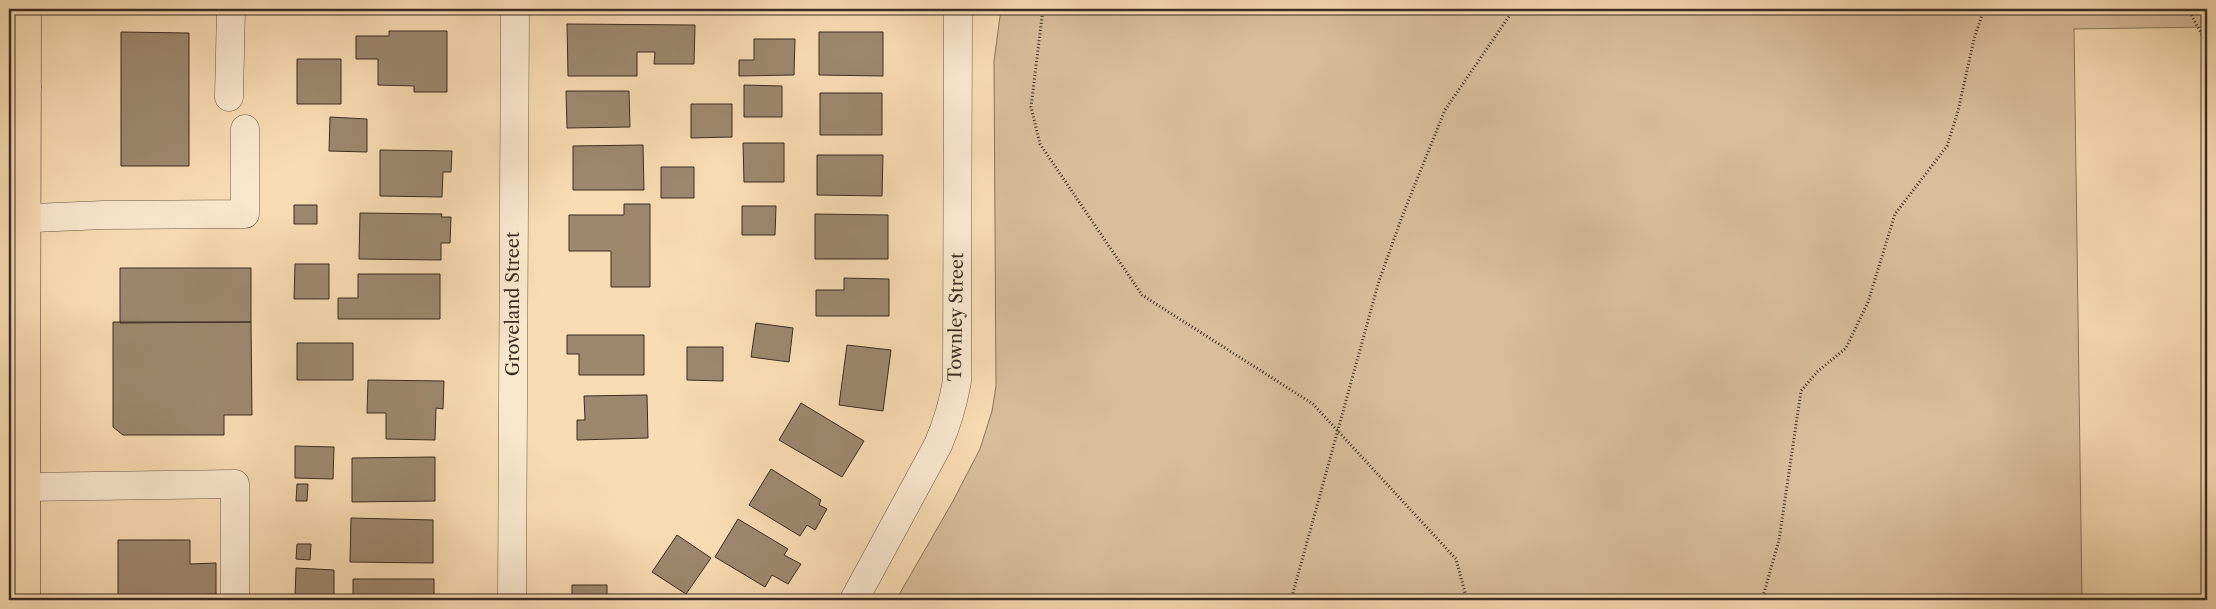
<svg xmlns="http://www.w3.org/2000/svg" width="2216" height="609" font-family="'Libre Caslon Text',serif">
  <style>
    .green { fill: #d8be9b; stroke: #8a765f }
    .building { fill: #9d886e; stroke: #3b2d23 }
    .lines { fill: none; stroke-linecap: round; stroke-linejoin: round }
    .minor-casing { stroke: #6a5947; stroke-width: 29 }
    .major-casing { stroke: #3b2d23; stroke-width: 29 }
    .path { stroke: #3b2d23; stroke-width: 3; stroke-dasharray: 1 2.5; stroke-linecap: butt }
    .minor { stroke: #fae8ce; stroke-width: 28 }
    .major { stroke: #f8dcb3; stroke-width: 28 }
    .labels { text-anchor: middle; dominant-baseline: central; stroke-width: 4.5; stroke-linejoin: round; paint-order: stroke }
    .street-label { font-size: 18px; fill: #3b2d23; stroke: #fae8ce }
  </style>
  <rect width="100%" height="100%" fill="#f8dcb3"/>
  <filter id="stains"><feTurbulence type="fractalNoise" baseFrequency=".004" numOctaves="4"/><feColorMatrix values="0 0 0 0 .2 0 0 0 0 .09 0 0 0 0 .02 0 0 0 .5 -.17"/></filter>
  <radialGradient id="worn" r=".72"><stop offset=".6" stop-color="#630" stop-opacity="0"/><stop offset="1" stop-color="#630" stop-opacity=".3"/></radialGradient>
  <path class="green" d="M 1001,9 L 2207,9 L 2207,27 L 2074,29 L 2082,600 L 896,600 L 953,501 L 980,449 L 992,411 L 996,386 L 994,61 Z"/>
  <path class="building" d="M 567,24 L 695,25 L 694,64 L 654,64 L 655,52 L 637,52 L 637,76 L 568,76 Z
    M 389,31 L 447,31 L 447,92 L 414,92 L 414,86 L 378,85 L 378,59 L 356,59 L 356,36 L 389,36 Z
    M 121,32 L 189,33 L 189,166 L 121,166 Z
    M 819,32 L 883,32 L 883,76 L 819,75 Z
    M 754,39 L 795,39 L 794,75 L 739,76 L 739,60 L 754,60 Z
    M 297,59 L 341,59 L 341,104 L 297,104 Z
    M 744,85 L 782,86 L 782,117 L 744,117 Z
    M 566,91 L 629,91 L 630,127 L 567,128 Z
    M 820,93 L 882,93 L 882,135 L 820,135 Z
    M 691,104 L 732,104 L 732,137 L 691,138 Z
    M 330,117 L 367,119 L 367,152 L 329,151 Z
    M 743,143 L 784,143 L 784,182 L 744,182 Z
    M 643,145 L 644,190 L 573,190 L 573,146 Z
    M 380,150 L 452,151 L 451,172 L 443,172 L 442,197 L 380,196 Z
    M 817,155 L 883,155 L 882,196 L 817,195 Z
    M 661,167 L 694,167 L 694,198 L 661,198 Z
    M 624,204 L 650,204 L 650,287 L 611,287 L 611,251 L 569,251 L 569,215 L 624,215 Z
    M 294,205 L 317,205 L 317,224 L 294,224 Z
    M 742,206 L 776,206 L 775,235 L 742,235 Z
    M 360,213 L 442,214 L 441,217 L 451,217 L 450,243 L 441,243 L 441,260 L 359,259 Z
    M 815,214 L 888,215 L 888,259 L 815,259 Z
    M 295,264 L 329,264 L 329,299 L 294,299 Z
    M 120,268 L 251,268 L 251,322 L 120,323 Z
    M 358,274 L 440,274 L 440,319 L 338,319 L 338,298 L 358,298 Z
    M 844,278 L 889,279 L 889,316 L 816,316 L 816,290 L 844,290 Z
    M 113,322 L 251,322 L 252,415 L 224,415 L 224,435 L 123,435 L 113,427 Z
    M 756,323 L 793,328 L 789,362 L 751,357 Z
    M 567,335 L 644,335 L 644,375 L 579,375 L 579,354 L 567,354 Z
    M 297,343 L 353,343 L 353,380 L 297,380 Z
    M 847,345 L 891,350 L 883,411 L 839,405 Z
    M 687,347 L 723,347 L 723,381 L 687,380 Z
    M 368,380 L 444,381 L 443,409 L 436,408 L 435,440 L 386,439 L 386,413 L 367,413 Z
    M 647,395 L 648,438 L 577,440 L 577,420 L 585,420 L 584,396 Z
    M 801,403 L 864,441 L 842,477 L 779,440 Z
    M 295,446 L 334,447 L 333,479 L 295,478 Z
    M 435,457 L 435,501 L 352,502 L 352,458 Z
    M 771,469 L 821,500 L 819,505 L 827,509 L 815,530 L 807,525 L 800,536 L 749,505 Z
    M 297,484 L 308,484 L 307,501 L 296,501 Z
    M 351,518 L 433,520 L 433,563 L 350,562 Z
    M 738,519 L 788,549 L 784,555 L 801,564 L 788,584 L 772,575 L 765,587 L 715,557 Z
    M 677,535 L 711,558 L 686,594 L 652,572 Z
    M 118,540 L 190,540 L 190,564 L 216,563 L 216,594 L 189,595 L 189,600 L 118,600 Z
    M 297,544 L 311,544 L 310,560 L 296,559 Z
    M 296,568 L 334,570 L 334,599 L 295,598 Z
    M 353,579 L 434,579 L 434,600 L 353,600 Z
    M 572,585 L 607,585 L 607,600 L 572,600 Z"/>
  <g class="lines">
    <g class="minor-casing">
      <path id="minor" d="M 9,89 L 27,87
        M 229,97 L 231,9
        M 9,219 L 104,215 L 245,214 L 245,129
        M 25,487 L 235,484 L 235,600
        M 512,600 L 515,9
        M 854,600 L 938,445 C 947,424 953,404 957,381 L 958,9"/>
    </g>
    <g class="major-casing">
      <path id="major" d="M 26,600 L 27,9"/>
    </g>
    <path class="path" d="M 1043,9 L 1031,107 L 1040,144 L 1142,295 L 1313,404 L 1456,559 L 1467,600
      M 2188,9 L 2207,44
      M 1291,600 L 1379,281 L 1403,214 L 1445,110 L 1514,9
      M 1762,600 L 1779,540 L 1801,391 L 1817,372 L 1846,348 L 1868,302 L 1895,214 L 1947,146 L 1958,111 L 1974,39 L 1984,9"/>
    <use href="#minor" class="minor"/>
    <use href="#major" class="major"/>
  </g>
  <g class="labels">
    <g class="street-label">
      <text transform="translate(513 304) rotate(-90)">Groveland Street</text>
      <text transform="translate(956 317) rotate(-89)">Townley Street</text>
    </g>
  </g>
  <rect width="2216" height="609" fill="none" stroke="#f8dcb3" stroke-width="30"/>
  <rect x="10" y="10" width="2196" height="589" fill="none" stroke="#3b2d23" stroke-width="2.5"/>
  <rect x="15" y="15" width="2186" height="579" fill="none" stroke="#3b2d23"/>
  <rect width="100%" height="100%" filter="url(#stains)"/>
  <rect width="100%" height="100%" fill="url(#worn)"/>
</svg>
